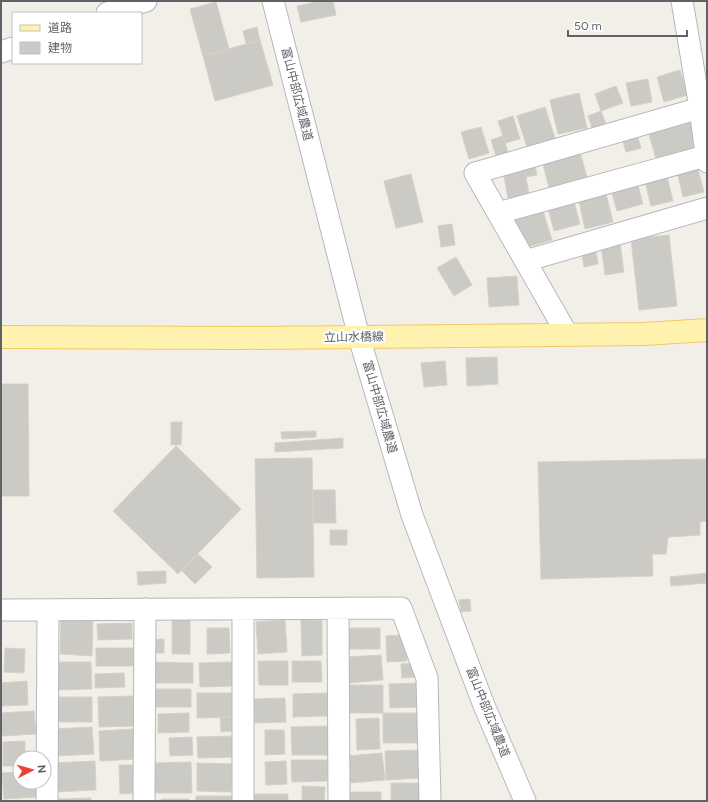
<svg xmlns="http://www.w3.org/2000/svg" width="708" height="802" font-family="Figtree,'Noto Sans JP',sans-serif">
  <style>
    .building { fill: #cccac5; stroke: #d6d1c6 }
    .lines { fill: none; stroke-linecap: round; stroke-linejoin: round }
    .minor-casing { stroke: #b5b8bc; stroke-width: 23 }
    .major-casing { stroke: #f2c960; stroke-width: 24 }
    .minor { stroke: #fff; stroke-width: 21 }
    .major { stroke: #fff2af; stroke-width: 22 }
    .labels { text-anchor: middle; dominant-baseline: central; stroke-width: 4; stroke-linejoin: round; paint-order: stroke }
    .street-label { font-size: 12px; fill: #5f6368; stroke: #fff }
  </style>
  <rect width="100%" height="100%" fill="#f1efe8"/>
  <path class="building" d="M 321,1 L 333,1 L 336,15 L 301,22 L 297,6 Z
    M 216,2 L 229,49 L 203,56 L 190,9 Z
    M 257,27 L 260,40 L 246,44 L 243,31 Z
    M 260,40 L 273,85 L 215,101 L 203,56 Z
    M 680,70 L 688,95 L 664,102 L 657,77 Z
    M 648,79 L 652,102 L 631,106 L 626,83 Z
    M 616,86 L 623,103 L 601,111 L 595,94 Z
    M 579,93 L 587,128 L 558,134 L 550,100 Z
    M 545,107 L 555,138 L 527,147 L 517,116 Z
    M 601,111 L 606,124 L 593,130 L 588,116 Z
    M 513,116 L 520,139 L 505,143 L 498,121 Z
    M 690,123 L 697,147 L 656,159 L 649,134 Z
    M 481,127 L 489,153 L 469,159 L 461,132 Z
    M 637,134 L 641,148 L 626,152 L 622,138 Z
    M 503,136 L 508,152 L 496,156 L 491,140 Z
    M 579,149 L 587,177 L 549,188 L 542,160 Z
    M 535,165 L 537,175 L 526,177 L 524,167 Z
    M 697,166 L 704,192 L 683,197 L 677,171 Z
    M 524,167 L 529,194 L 508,198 L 503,171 Z
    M 666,172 L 673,201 L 651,206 L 644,177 Z
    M 411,174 L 423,222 L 396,228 L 384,181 Z
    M 637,182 L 643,204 L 617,211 L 611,190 Z
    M 605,190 L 613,222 L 585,229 L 578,196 Z
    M 574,202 L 580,224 L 554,231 L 548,208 Z
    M 542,208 L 552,240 L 524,248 L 514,217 Z
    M 452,224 L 455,245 L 441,247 L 438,226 Z
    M 669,235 L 677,306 L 639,310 L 631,239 Z
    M 620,243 L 624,272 L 605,275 L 601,246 Z
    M 596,252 L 598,264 L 584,267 L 582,254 Z
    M 456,257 L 472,285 L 454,296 L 437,268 Z
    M 517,276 L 519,305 L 489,307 L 487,278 Z
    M 497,357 L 498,384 L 467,386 L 466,358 Z
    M 445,361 L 447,385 L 424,387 L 421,363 Z
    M 1,384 L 28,384 L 29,496 L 1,496 Z
    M 171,422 L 182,422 L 181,445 L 171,445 Z
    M 316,431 L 316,437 L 282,439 L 281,432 Z
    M 343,438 L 343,448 L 275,452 L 275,443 Z
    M 176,446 L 241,509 L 178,574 L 113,511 Z
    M 312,458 L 314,577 L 257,578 L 255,459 Z
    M 707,459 L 707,521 L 700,522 L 700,535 L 668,537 L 666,554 L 652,554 L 653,576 L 541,579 L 538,462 Z
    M 313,490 L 335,490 L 336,523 L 313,523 Z
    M 330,530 L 347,530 L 347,545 L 330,545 Z
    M 198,554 L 212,567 L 195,584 L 182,571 Z
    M 166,571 L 166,583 L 138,585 L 137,572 Z
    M 707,573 L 707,583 L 671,586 L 670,577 Z
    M 470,599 L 471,611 L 461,612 L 459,600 Z
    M 61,619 L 93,620 L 92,656 L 60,654 Z
    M 172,619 L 190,619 L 190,654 L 172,654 Z
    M 285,620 L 287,652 L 258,654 L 256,622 Z
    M 301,620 L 322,620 L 322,655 L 302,656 Z
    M 132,623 L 132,639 L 98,640 L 97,624 Z
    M 207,628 L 229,628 L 230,653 L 207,654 Z
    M 347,628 L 380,628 L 380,649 L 347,649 Z
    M 406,635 L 407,661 L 387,662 L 386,636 Z
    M 164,639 L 164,653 L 153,653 L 152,640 Z
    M 5,648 L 25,649 L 24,673 L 4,672 Z
    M 96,648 L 133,648 L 133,666 L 96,666 Z
    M 381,655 L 383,680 L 349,683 L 347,657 Z
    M 258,661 L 288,661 L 288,685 L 259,685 Z
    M 292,661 L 321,661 L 322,682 L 292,682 Z
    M 53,662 L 91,662 L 92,689 L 54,690 Z
    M 152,662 L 193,663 L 193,683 L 152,683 Z
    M 232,662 L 233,686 L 200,687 L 199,663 Z
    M 416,663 L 417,677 L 402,678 L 401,664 Z
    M 124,673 L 125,687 L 95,688 L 95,674 Z
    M 27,681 L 28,705 L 1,706 L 1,683 Z
    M 418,683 L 419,707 L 390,708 L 389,684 Z
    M 349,685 L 383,685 L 383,713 L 349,713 Z
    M 151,689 L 191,689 L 191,707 L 151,707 Z
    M 197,693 L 232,693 L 232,717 L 197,718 Z
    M 327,693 L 327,716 L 293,717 L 293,694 Z
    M 133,696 L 134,726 L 99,727 L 98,697 Z
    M 55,697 L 92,697 L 92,722 L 55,722 Z
    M 285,698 L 286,722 L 255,723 L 254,699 Z
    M 34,711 L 36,734 L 2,736 L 1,713 Z
    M 189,713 L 189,732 L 158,733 L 158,714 Z
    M 383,713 L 419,713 L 419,743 L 383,743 Z
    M 220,717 L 232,717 L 232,731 L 221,732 Z
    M 379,718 L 380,749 L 357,750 L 356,719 Z
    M 327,726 L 328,755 L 292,755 L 291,727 Z
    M 92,727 L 94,754 L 55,756 L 54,729 Z
    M 135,729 L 137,759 L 100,761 L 99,731 Z
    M 265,730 L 284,730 L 285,754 L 265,755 Z
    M 235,736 L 235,757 L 198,758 L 197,737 Z
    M 192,737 L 193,755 L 170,756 L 169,738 Z
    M 25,741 L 25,758 L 20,758 L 20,766 L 3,766 L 3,742 Z
    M 420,750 L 422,778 L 386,780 L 385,751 Z
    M 382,753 L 385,780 L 349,783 L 346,756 Z
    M 291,760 L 328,760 L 327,781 L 292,782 Z
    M 95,761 L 96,790 L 54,792 L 52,763 Z
    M 286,761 L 287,784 L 266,785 L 265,762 Z
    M 191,762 L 192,793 L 153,793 L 152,763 Z
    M 197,763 L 232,764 L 231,792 L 197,791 Z
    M 119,765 L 134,765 L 134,793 L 120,794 Z
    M 20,772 L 20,782 L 37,782 L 38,797 L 4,799 L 2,773 Z
    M 391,783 L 422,783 L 423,801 L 391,801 Z
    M 302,786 L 325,787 L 324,801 L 302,801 Z
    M 349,792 L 381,792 L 381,801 L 349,801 Z
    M 252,794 L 288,794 L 288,801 L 252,801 Z
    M 196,796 L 232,796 L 232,801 L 196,801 Z
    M 91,798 L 91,801 L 58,801 L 58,799 Z
    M 161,799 L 189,799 L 189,801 L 161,801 Z"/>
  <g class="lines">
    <g class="minor-casing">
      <path id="minor" d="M 273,1 L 359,337 L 412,515 L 483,703 L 525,801
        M 682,1 L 700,108 L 707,162
        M 107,13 L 146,1
        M 1,52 L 13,48
        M 498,213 L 706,156
        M 525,261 L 707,208
        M 567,334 L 475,173 L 700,108
        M 338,609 L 339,801
        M 1,610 L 401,608 L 427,678 L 430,801
        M 47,801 L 48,610
        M 144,801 L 145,609
        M 243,801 L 243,609"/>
    </g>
    <g class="major-casing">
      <path id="major" d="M 1,337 L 240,338 L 359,337 L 644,334 L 707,330"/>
    </g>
    <use href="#minor" class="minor"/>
    <use href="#major" class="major"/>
  </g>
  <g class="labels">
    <g class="street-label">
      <text transform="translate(297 94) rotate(76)">富山中部広域農道</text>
      <text transform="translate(354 337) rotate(-1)">立山水橋線</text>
      <text transform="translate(380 407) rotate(74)">富山中部広域農道</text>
      <text transform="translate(488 712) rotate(68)">富山中部広域農道</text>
    </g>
  </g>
  <rect width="708" height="802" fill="none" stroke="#5f6368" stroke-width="4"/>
  <rect x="12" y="12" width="130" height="52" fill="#ffffff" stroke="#bfc1c3"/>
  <rect x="20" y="25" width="20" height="6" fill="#fff2af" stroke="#bfc1c3"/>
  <text x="48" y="32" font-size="12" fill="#5f6368">道路</text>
  <rect x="20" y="42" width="20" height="12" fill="#cccac5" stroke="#bfc1c3"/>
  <text x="48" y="52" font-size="12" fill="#5f6368">建物</text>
  <g transform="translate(32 770) rotate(84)"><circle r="19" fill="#ffffff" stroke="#bfc1c3"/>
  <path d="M0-3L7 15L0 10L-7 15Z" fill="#ea4335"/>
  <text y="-6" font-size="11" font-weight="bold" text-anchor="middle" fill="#5f6368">N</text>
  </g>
  <path d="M568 30v6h119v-6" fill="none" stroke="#5f6368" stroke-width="2"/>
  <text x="574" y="30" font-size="12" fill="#5f6368" stroke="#ffffff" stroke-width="3" paint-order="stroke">50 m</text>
</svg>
